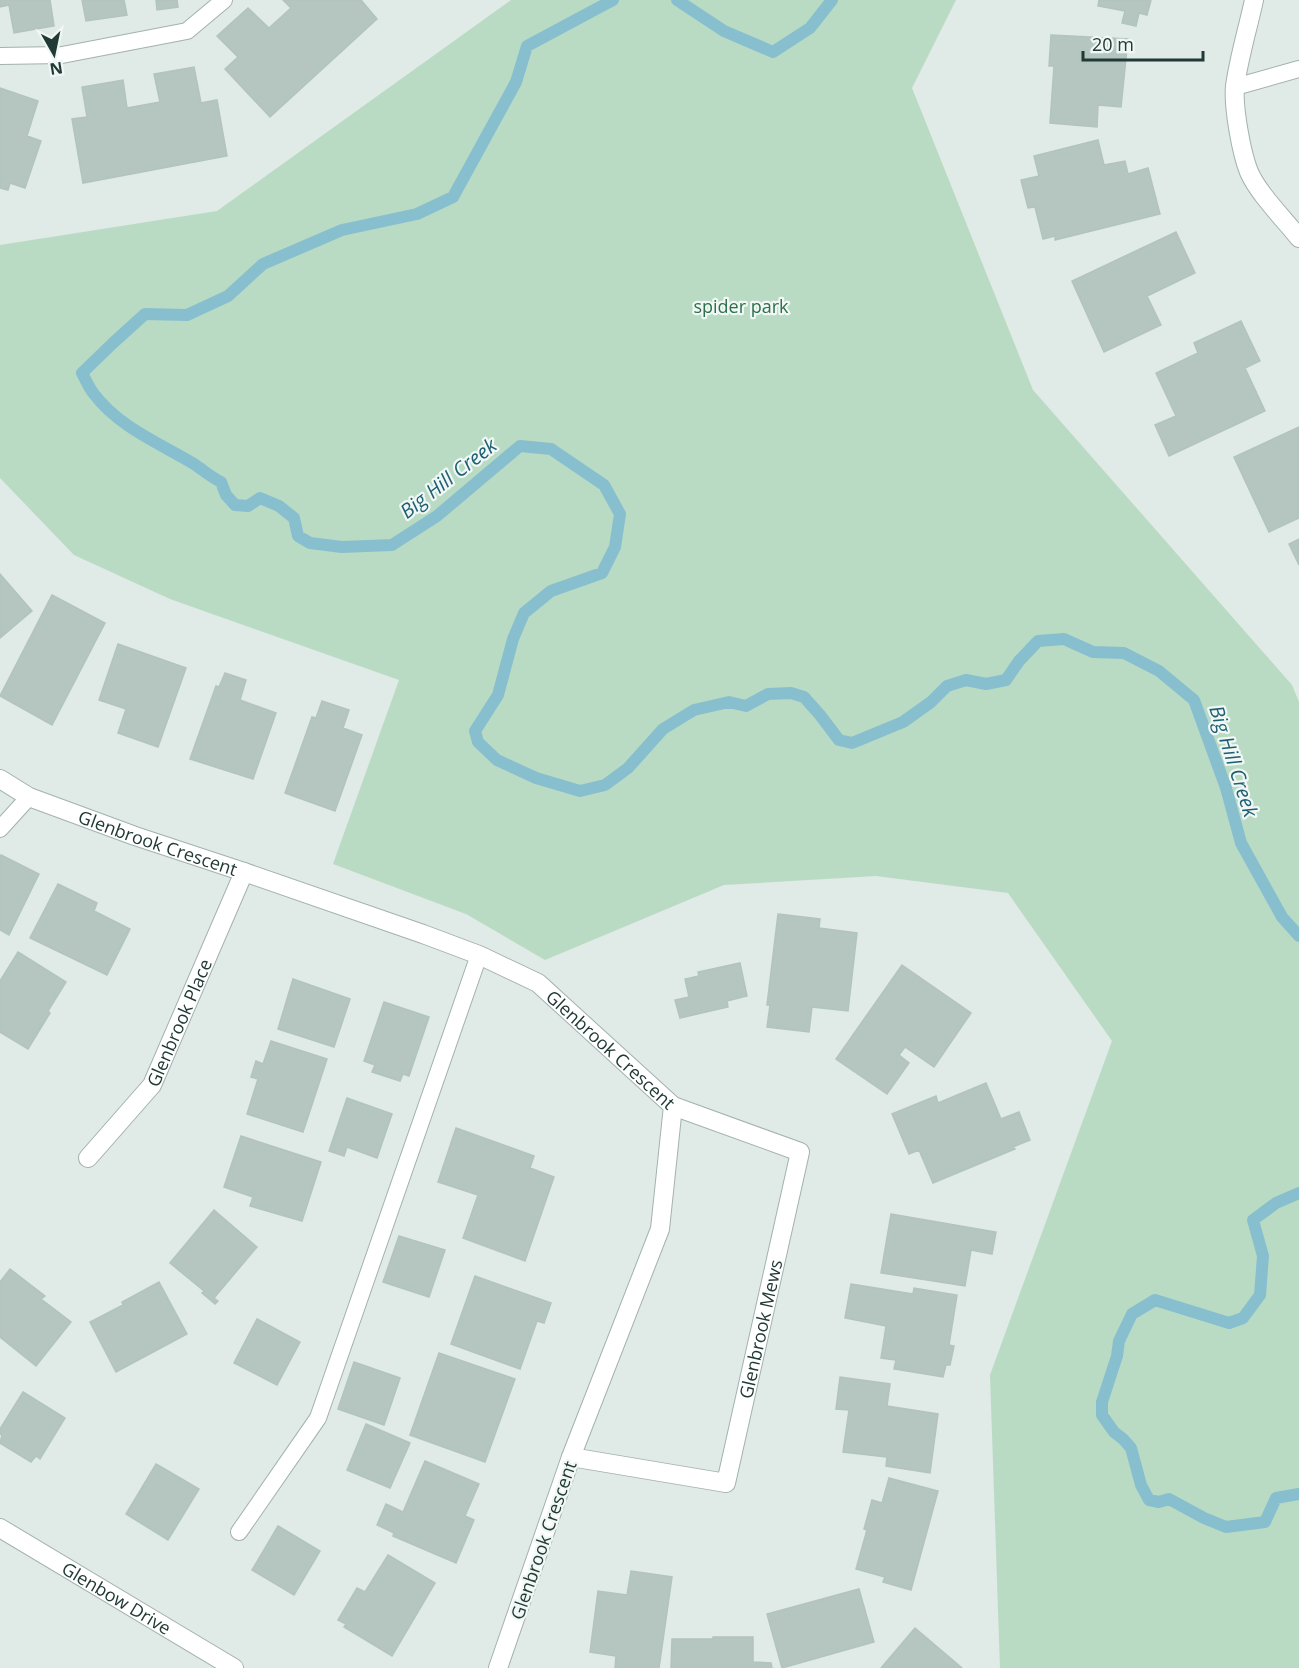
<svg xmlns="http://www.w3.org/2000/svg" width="1299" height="1668" font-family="'Open Sans',sans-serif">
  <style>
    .green { fill: #b9dbc4 }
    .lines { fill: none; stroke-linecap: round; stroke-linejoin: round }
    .stream { stroke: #88bfcf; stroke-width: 12 }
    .building { fill: #b5c5bf; stroke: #b2c4be; stroke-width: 1.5 }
    .service-casing { stroke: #a3b2ad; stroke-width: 18 }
    .minor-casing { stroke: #a3b2ad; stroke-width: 20 }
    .tertiary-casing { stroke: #a3b2ad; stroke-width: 20 }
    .service { stroke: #fff; stroke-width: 16 }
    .minor { stroke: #fff; stroke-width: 18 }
    .tertiary { stroke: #fff; stroke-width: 18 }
    .labels { text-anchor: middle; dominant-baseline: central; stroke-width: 4.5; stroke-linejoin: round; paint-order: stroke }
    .park-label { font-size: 18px; fill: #2c704b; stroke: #f0f7f4 }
    .street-label { font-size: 18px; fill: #213a35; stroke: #f0f7f4 }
    .water-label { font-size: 20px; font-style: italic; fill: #1d6074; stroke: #f0f7f4 }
  </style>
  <rect width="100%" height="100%" fill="#e0eae6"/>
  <path class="green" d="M 511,0 L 956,0 L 912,88 L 1033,390 L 1292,685 L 1299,702 L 1299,1668 L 1000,1668 L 990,1375 L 1112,1041 L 1008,893 L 876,876 L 724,885 L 545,960 L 466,914 L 333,864 L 399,680 L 170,599 L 74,555 L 0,478 L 0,245 L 217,211 Z"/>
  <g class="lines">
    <path class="stream" d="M 613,0 L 527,46 L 516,82 L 453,197 L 417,214 L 342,230 L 263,264 L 228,296 L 187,315 L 145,314 L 113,343 L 82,373 C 86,380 89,388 94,394 C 119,427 159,443 194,464 C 203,470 211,477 221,482 L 226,495 L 235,505 L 248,506 L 260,498 L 279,506 L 294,518 L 298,536 L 310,543 L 342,547 L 392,545 L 437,516 L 520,446 L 551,449 L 604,485 L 620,514 L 615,547 L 602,573 L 551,591 L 524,613 L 513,639 L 498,695 L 475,731 L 478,742 L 497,760 L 536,778 L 580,791 L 605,785 L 628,768 L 663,729 L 694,710 L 729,702 L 746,706 L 768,694 L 791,693 L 804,697 L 820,715 L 839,740 L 852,743 L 903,722 L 931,702 L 947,686 L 966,680 L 986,684 L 1006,680 L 1019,661 L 1038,641 L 1064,639 L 1093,652 L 1124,653 L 1159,671 L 1194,700 L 1226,788 L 1241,843 L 1282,917 L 1299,936
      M 677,0 L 724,31 L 773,52 L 810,28 L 832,0
      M 1299,1193 L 1276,1203 L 1253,1220 L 1263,1256 L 1260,1295 L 1243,1318 L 1229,1323 L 1155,1300 L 1132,1314 L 1119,1341 L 1117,1356 L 1102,1402 L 1102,1415 L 1114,1432 L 1123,1439 L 1131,1448 L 1141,1485 L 1149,1500 L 1159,1502 L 1169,1499 L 1204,1518 L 1226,1527 L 1265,1522 L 1276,1498 L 1299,1494"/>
  </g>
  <path class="building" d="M 0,0 L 50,0 L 54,26 L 14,33 L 9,5 L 0,7 Z
    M 82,0 L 124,0 L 127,15 L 86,21 Z
    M 156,0 L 177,0 L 178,7 L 157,10 Z
    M 283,0 L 361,0 L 377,19 L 270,117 L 225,69 L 238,57 L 217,36 L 248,8 L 269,28 L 291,8 Z
    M 1099,0 L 1151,0 L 1147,15 L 1139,13 L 1136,26 L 1122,23 L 1125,11 L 1098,6 Z
    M 1051,35 L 1128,39 L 1121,107 L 1098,105 L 1097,127 L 1050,123 L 1054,66 L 1049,66 Z
    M 194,67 L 201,103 L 217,100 L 227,156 L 83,183 L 72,119 L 87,117 L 82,87 L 123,80 L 127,108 L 160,102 L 154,74 Z
    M 0,88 L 38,101 L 27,136 L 41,141 L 25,188 L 10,183 L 8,190 L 0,188 Z
    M 1098,140 L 1104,165 L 1125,161 L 1128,174 L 1148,168 L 1160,214 L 1055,240 L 1055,236 L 1043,239 L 1035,207 L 1028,208 L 1021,180 L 1039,176 L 1034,156 Z
    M 1176,232 L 1195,273 L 1147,296 L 1161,325 L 1104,352 L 1072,281 Z
    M 1241,321 L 1260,361 L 1245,368 L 1265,411 L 1169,456 L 1155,425 L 1176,416 L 1156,373 L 1198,353 L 1194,343 Z
    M 1299,427 L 1299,518 L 1269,532 L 1234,457 Z
    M 1299,539 L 1299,565 L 1289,544 Z
    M 0,574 L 32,611 L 0,638 Z
    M 52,595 L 105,623 L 52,725 L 0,696 Z
    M 118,644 L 186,668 L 158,747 L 118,733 L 126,709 L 99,700 Z
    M 225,673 L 246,680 L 240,700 L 276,713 L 253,779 L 190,759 L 216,686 L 219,687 Z
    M 322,701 L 349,710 L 343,728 L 362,735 L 335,811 L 285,793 L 312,717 L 316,718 Z
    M 1,855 L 39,874 L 9,935 L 0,930 L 0,857 Z
    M 58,884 L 97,903 L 94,911 L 130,929 L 107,975 L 30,938 Z
    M 778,914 L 820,919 L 819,928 L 857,933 L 848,1011 L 812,1007 L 809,1032 L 767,1027 L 770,1005 L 767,1005 Z
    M 18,952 L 66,982 L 48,1011 L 50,1013 L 28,1049 L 0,1032 L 0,981 Z
    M 740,963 L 747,996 L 727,1001 L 728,1007 L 680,1018 L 675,1000 L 689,997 L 685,979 L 699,976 L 698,972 Z
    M 902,965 L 971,1013 L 934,1067 L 905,1047 L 899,1055 L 909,1063 L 887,1094 L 836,1059 Z
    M 293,979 L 350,999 L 334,1047 L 278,1029 Z
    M 384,1002 L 429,1017 L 409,1076 L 403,1074 L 400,1081 L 372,1072 L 375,1065 L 364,1061 Z
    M 271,1041 L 327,1059 L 303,1132 L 247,1114 L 258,1079 L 251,1077 L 256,1061 L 263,1064 Z
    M 986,1083 L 1001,1119 L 1019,1112 L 1030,1140 L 1013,1147 L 1015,1149 L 933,1183 L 919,1150 L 909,1154 L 892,1114 L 936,1096 L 938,1103 Z
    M 347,1098 L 392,1114 L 377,1158 L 347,1147 L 344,1156 L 329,1151 Z
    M 456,1128 L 534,1156 L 530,1168 L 554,1177 L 525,1261 L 463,1238 L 478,1195 L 438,1182 Z
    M 241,1136 L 321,1162 L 302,1221 L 250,1206 L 253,1197 L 224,1187 Z
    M 214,1210 L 257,1247 L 214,1298 L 218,1301 L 215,1304 L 202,1293 L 204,1291 L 170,1263 Z
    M 891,1214 L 996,1232 L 992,1254 L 971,1250 L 965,1286 L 881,1273 Z
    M 399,1236 L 445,1250 L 429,1297 L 383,1282 Z
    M 10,1269 L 45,1296 L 41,1299 L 71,1322 L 36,1366 L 0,1337 L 0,1282 Z
    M 475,1276 L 551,1303 L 544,1323 L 537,1321 L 520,1369 L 451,1344 Z
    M 159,1282 L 187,1334 L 116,1372 L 90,1322 L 123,1305 L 122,1302 Z
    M 851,1284 L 913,1294 L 914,1288 L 957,1295 L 949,1345 L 954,1346 L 950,1365 L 946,1365 L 943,1377 L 894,1369 L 896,1360 L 881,1358 L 886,1326 L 845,1318 Z
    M 257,1319 L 300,1342 L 277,1385 L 234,1363 Z
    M 439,1353 L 515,1379 L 485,1462 L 410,1435 Z
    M 354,1362 L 400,1378 L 384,1425 L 338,1409 Z
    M 840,1377 L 890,1384 L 887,1406 L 938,1414 L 930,1473 L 886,1466 L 887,1457 L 843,1452 L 849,1410 L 836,1409 Z
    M 23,1392 L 65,1418 L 40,1459 L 36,1456 L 31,1462 L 0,1443 L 2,1435 L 0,1434 L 0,1429 Z
    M 366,1424 L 410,1443 L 390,1488 L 347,1470 Z
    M 425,1461 L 479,1484 L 465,1516 L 474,1520 L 456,1563 L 393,1536 L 394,1533 L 377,1525 L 386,1504 L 403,1512 Z
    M 156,1464 L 199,1489 L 168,1540 L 126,1514 Z
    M 889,1478 L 938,1491 L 911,1590 L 883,1582 L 885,1577 L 856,1569 L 867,1530 L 864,1529 L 872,1500 L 882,1503 Z
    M 278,1526 L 320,1551 L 294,1595 L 252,1570 Z
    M 388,1555 L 435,1583 L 392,1656 L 344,1627 L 346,1624 L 338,1620 L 357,1588 L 365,1592 Z
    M 631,1571 L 672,1577 L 659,1668 L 615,1668 L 616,1656 L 590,1652 L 598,1591 L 627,1595 Z
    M 859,1589 L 874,1642 L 782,1668 L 767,1614 Z
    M 915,1628 L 962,1668 L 881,1668 Z
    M 713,1637 L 753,1637 L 753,1662 L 771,1663 L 772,1668 L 671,1668 L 672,1639 L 713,1639 Z"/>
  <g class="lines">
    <g class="service-casing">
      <path id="service" d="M 0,56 L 62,55 L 187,31 L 224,0
        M 1235,87 L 1299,69
        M 0,829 L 29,797
        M 239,1532 L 318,1418 L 479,955"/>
    </g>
    <g class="minor-casing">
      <g id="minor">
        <path d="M 1254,0 C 1248,28 1239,57 1235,86 C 1233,106 1241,152 1249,172 C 1258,193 1284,219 1299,238"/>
        <path id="s1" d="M 0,779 L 29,797 L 135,836 L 244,872 L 423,934 L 479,955 L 538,983 L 673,1106 L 660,1229 L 571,1457 L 498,1668"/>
        <path id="s2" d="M 88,1158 L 152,1085 L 244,872"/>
        <path id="s3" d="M 571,1457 L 726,1483 L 800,1152 L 673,1106"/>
      </g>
    </g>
    <g class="tertiary-casing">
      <g id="tertiary">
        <path id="s4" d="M 0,1528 L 234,1668"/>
      </g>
    </g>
    <use href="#service" class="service"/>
    <use href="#minor" class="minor"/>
    <use href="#tertiary" class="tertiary"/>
  </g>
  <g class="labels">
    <g class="park-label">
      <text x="741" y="306">spider park</text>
    </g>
    <g class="street-label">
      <text stroke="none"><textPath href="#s1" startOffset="171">Glenbrook Crescent</textPath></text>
      <text stroke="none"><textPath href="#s2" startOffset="165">Glenbrook Place</textPath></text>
      <text stroke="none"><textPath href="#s1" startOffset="675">Glenbrook Crescent</textPath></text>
      <text stroke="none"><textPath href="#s3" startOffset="315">Glenbrook Mews</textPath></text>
      <text transform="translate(543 1540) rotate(-71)">Glenbrook Crescent</text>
      <text stroke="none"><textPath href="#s4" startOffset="136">Glenbow Drive</textPath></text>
    </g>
    <g class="water-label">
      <text transform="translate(448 478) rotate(-38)">Big Hill Creek</text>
      <text transform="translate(1234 761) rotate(72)">Big Hill Creek</text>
    </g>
  </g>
  <g transform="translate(54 54) rotate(171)" stroke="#f0f7f4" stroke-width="4.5" paint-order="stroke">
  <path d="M0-4.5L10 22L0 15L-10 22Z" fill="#213a35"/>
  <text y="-9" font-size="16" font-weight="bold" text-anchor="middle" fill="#213a35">N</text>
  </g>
  <path d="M1083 51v9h120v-9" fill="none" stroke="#213a35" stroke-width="3"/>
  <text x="1092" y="51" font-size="18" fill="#213a35" stroke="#f0f7f4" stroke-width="4.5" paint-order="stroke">20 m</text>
</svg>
